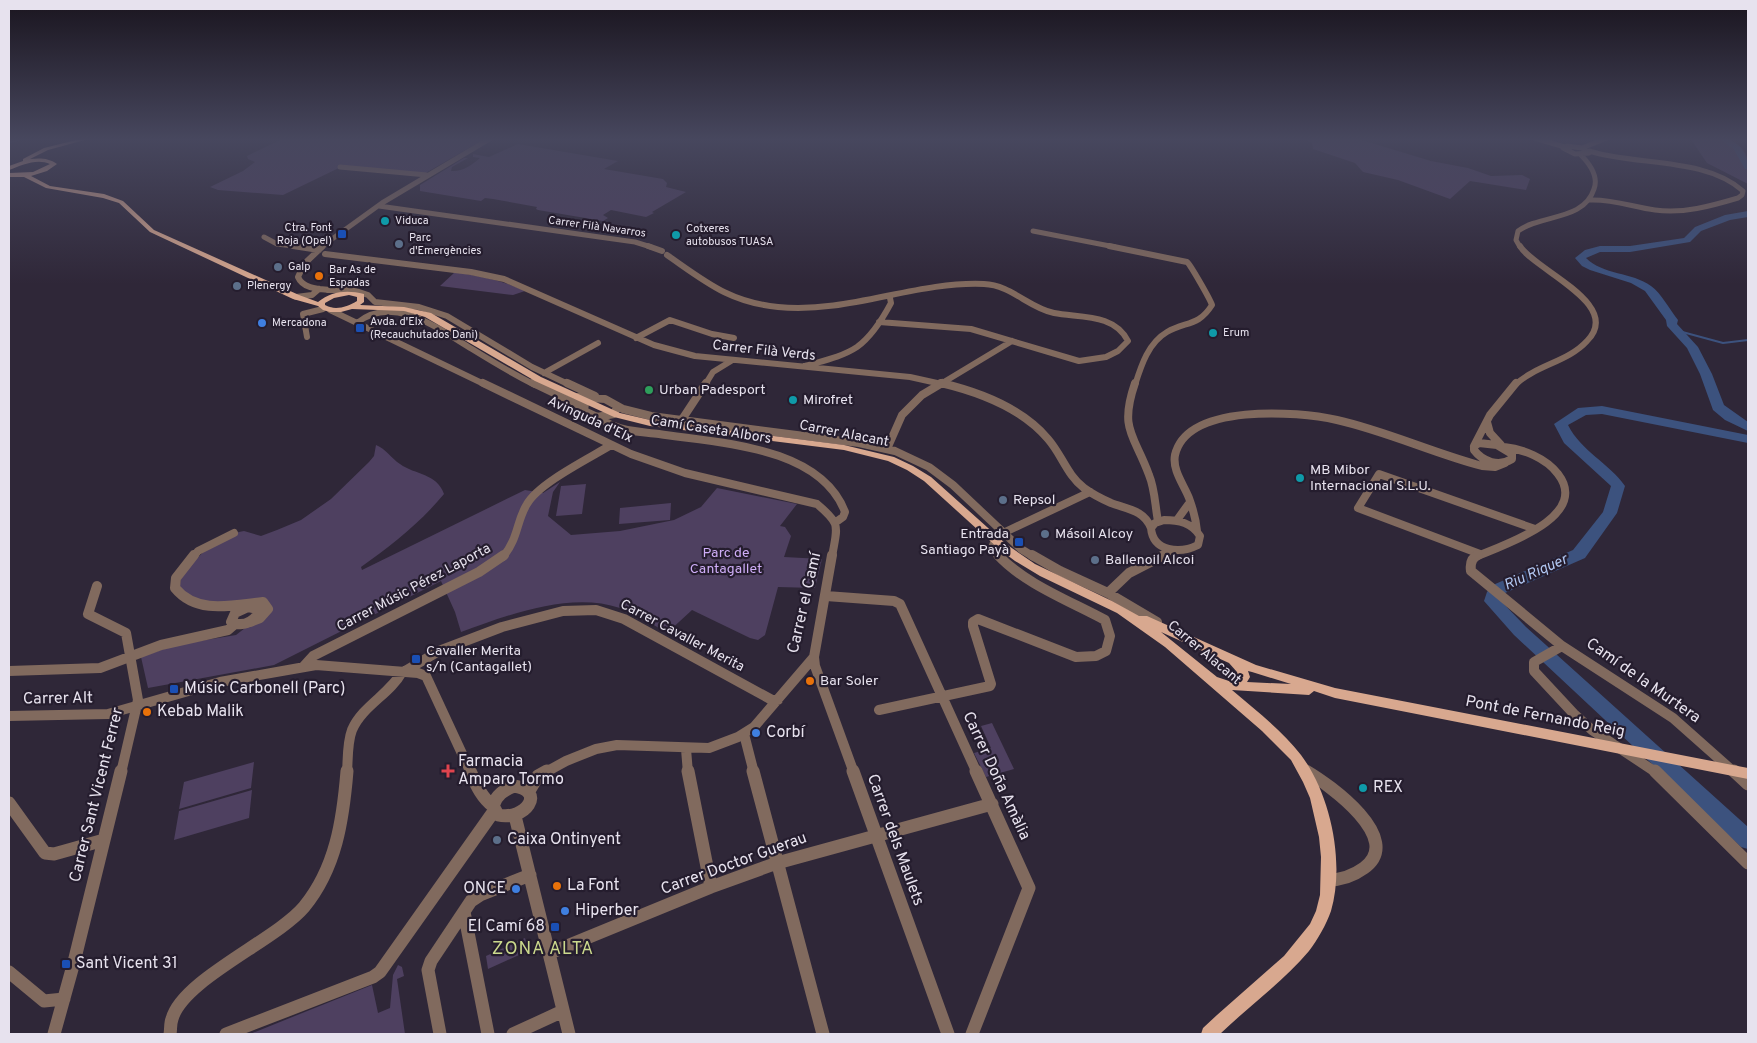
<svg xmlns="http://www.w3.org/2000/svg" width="1757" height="1043" font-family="Overpass,sans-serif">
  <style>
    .green { fill: #4e4060 }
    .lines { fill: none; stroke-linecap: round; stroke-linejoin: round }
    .stream-far1 { stroke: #3c527e; stroke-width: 1 }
    .stream { stroke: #3c527e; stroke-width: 2 }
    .river { fill: #3c527e; fill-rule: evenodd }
    .minor-far4 { stroke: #816a5e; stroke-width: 5 }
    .minor-far3 { stroke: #816a5e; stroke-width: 6 }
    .minor-far2 { stroke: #816a5e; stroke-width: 8 }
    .minor-far1 { stroke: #816a5e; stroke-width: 10 }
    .minor { stroke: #816a5e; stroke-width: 13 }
    .major { fill: #d8a88f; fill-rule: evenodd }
    .culture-dot { fill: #0f9aa8; stroke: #251d2e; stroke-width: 2 }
    .transit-dot { fill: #1a4fb4; stroke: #251d2e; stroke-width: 2 }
    .service-dot { fill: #5c6f8a; stroke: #251d2e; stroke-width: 2 }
    .food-dot { fill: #e8710a; stroke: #251d2e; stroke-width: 2 }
    .shop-dot { fill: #3f7fe0; stroke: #251d2e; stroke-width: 2 }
    .leisure-dot { fill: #2e9e5b; stroke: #251d2e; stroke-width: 2 }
    .health-dot { fill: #e0444e; stroke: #251d2e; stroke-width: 2 }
    .labels { text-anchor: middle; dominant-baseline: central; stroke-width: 4.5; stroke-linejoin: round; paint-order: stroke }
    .far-poi-label { font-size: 11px; fill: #e7e2ee; stroke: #251d2e; text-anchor: start }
    .far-street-label { font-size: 11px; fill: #e7e2ee; stroke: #251d2e }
    .street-label { font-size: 14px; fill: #e7e2ee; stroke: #251d2e }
    .poi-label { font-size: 14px; fill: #e7e2ee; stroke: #251d2e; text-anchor: start }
    .park-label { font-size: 14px; fill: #cfaef8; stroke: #251d2e }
    .water-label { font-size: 15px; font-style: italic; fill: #b2c8f3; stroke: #251d2e }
    .near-street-label { font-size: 16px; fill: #e7e2ee; stroke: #251d2e }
    .near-poi-label { font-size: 16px; fill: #e7e2ee; stroke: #251d2e; text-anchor: start }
    .near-neighbourhood-label { font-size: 18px; letter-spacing: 1px; fill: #cbd98c; stroke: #251d2e }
  </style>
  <rect width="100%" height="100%" fill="#2f2738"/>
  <path class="green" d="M 284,138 L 486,138 L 424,174 L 343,166 L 283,195 L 218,190 L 210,187 L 243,171 L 255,162 L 248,159 L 247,156 Z
    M 1303,138 L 1355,138 L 1431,161 L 1468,168 L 1491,176 L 1522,175 L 1530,179 L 1526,190 L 1470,181 L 1450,199 L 1398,180 L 1363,172 L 1355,163 L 1313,149 L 1312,143 Z
    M 1690,138 C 1710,138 1741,134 1748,160 C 1750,167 1748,176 1748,184 L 1707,163 Z
    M 518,144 L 618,161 L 604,169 L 663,179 L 667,183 L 666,187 L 686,192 L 652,212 L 654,213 L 646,217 L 611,210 L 603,215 L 608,218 L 603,221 L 538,210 L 536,209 L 537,207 L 493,199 L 485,198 L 481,201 L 420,191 L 420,185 L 464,158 L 468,158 L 452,167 L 451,171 C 462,172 472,165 480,158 L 473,157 L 473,154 L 489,157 Z
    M 455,272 C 479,276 502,280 525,291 L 513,295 L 440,286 Z
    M 376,445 C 386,449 391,458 400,464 C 415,475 437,473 444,494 C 421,522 391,546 361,567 L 362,570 L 525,490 L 543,493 L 560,482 L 553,492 L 548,516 L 571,535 L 620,531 L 674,520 L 701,507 L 717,488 L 797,504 L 780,526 L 785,527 L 791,536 L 784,557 L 822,559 L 815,588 L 778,587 L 765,635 L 758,640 L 750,638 L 692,610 L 667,633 C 652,624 636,613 620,608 C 570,591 508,615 461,632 L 455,612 L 441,581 L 274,665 L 148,688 L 141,657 L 175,645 L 236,635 L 263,614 L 264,609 L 206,606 L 179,589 L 182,574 L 208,547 L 234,533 L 244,531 L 261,536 L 277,530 L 301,520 L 331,499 L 369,462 L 374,456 Z
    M 586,484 L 582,514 L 556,516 L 561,486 Z
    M 671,503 L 670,520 L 619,524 L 620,508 Z
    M 992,723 L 1014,769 L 986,777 L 974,753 L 991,748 L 981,726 Z
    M 254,762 L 251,788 L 179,809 L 184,782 Z
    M 252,790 L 249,818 L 174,840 L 179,811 Z
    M 525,938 L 528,951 L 488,969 L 486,956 Z
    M 398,965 L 402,967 L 404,976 L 397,979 L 405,1034 L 250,1034 L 372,985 L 378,1013 L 390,1008 L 393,975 Z"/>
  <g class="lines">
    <path class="stream-far1" d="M 9,143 L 25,138"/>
    <path class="stream" d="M 1675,330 L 1723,343 L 1748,340"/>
    <path class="river" d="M 1718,138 C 1736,137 1748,152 1748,169 L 1745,169 L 1733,148 Z
      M 1748,211 L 1748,217 L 1730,220 L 1701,231 L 1690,242 L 1630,252 L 1600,252 L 1586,258 C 1603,275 1632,272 1651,286 C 1661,293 1670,310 1678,320 L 1677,324 L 1698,347 L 1712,374 L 1724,405 L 1748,422 L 1748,431 L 1725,420 L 1713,410 L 1700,374 L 1687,348 L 1667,326 L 1666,320 L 1645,291 L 1631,283 L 1590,270 L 1582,266 L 1575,258 L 1585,250 L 1600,246 L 1630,246 L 1684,238 L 1695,227 L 1725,215 Z
      M 1602,406 L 1748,435 L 1748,443 L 1602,414 L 1586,415 L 1568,425 C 1581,451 1609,463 1625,486 L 1617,513 L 1585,558 L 1505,593 L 1500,600 L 1526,627 L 1748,827 L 1748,849 L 1741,847 L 1514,635 L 1484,601 L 1487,592 L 1493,585 L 1573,550 L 1603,512 L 1611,486 L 1564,443 L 1554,424 L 1578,408 Z"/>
    <path class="minor-far4" d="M 1534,138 L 1565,147
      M 1567,146 L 1582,148 L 1589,153 L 1575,154 L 1563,148 Z
      M 1582,148 L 1607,138
      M 1589,151 C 1637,166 1705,157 1743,191 L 1742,195 L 1738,198 C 1711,206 1683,214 1655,210 C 1633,207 1613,199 1590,200
      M 340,167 L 427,175
      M 379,206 L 635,242 L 651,247
      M 1033,231 L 1115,247
      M 264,237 L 277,244 L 301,247
      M 321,247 L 382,203 L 491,138
      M 1520,247 L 1516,240 L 1518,231 C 1541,214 1584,221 1594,189 C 1599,176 1589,163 1580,154"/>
    <path class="minor-far3" d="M 293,246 L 319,250
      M 323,246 L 304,264 L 298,277 C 303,289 319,289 331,290
      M 648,246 L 662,251
      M 1109,246 L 1187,262 C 1190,264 1210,299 1212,305 C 1198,327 1186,321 1167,332 C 1148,343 1141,366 1135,385
      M 325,254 L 471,272 L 504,279 L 654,345 L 695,356 L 910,377 L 946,385
      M 667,255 C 706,282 729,302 778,307 C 849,314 915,281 984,284 C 1011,285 1029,308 1054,313 C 1079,318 1114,313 1128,341 L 1118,351 L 1106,357 L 1079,361 L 971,329 L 879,322
      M 327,290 L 353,290 L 368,295 L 375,302 L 419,307 L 447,316 L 532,367 L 570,385
      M 296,297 L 312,295 L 319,289
      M 330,310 L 486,385
      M 357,323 C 393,293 440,330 472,349 C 493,362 513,374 535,385
      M 307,337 L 303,314 L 323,309
      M 636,338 L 670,320 L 712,334 L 734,338
      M 805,366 C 822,361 842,357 857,347 C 871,337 883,318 891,303 L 890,298
      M 544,373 L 598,343
      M 705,385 L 713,372 L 731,361
      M 939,385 L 1012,341
      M 1515,385 C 1536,365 1568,362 1587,341 C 1624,304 1534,270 1520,246"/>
    <path class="minor-far2" d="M 483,383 L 631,454 L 685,473 L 817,504 C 842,525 837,526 832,557
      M 533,383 L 583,407
      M 567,383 L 595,396
      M 941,383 C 979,392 1022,408 1048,439 C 1062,455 1067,475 1084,488 C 1092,494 1102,499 1111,503 C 1127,509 1144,510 1151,528
      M 1135,383 C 1119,430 1134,434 1149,475 C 1155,489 1155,506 1158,521
      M 578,397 L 605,399 L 623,409 L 651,416 L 859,443 L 895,451 L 929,467 L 953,485 L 1021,549 L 1034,557
      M 585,403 L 584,411 L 597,417 L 614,414 L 617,407
      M 597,417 C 603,420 608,424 614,426 C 627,432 645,432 659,434 C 719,443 820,446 845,512 L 843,517 L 836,522
      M 681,421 L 706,383
      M 1487,422 L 1490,433 L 1501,445
      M 1479,443 L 1497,445 L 1512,454 L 1512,459 C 1499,467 1483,462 1474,450 L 1474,446 Z
      M 1474,446 L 1490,415 L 1516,383
      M 887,449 L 902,415 L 922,395 L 942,383
      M 1164,520 C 1179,520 1192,523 1200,536 L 1198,545 C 1180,554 1153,552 1151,528 L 1155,523 Z
      M 1177,520 L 1190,502
      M 1197,531 C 1196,520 1193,509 1189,498 C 1184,485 1172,470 1175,455 C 1187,403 1297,411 1337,420 C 1386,431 1433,453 1482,466 L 1495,467 L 1505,463
      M 1003,533 L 1090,492
      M 995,540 L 992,548 L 999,557
      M 1480,554 L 1358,508 L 1379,474 L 1535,529
      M 193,557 L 198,551 L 234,533
      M 503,557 C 519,537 516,522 527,504 C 539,483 588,459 611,445
      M 1162,557 L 1170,550
      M 1475,557 C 1503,545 1591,517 1558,474 C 1546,458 1523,449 1504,447"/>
    <path class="minor-far1" d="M 194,555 L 176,578 L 175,588 C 197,615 233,605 263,602 L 268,609 L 260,618 L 250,622
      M 1032,555 L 1060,571 L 1108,593 L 1157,622
      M 1478,555 C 1471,558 1470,564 1471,571 L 1562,646 L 1673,718 L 1735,773
      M 97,586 L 88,614 L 126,633 L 138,700 L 121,773
      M 1108,593 L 1129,573 L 1164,555
      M 826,596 L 894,601 L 900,604 L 977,773
      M 248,607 L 258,609 L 258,614 C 251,623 242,627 231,622 L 235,613 Z
      M 1562,646 L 1534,662 L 1534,671 L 1574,714 L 1592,730 L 1657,773
      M 814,657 L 815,666 L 854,773
      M 303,667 L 313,656 L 479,572 L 504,555
      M 9,671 L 100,668 L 161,645 L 228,630 L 235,624
      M 405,671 L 439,651 L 502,627 L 563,611 L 596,610 L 624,619 L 772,700 L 778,700
      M 879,710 L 990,686 L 991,684 L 973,626 L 973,622 L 978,619 L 1076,657 L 1096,656 L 1106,651 L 1110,636 L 1105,620 C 1072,602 1023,583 998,555
      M 9,716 L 108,714 L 220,682 L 316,665 L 418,673 L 426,676 L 471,773
      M 744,734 L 754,773
      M 686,749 L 688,773
      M 1304,770 L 1308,773
      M 347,773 C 348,759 347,743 352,730 C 362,706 390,694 402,672
      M 544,773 L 566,761 L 596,749 L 617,745 L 709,748 L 738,737 L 754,727 L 814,657 L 832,555"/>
    <path class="minor" d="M 470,771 C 476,784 481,797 493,806
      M 688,771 L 711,887
      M 753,771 L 823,1034
      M 853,771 L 948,1034
      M 1306,771 C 1330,785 1405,839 1364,868 C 1353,876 1341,880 1328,880
      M 1655,771 L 1748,863
      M 1734,771 L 1748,784
      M 514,786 C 547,791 525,821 498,815 L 493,806 C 496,795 504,790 514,786 Z
      M 529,791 L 538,776 L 547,771
      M 9,803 L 45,853 L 54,854 L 104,840
      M 515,816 L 569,1034
      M 464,912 L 488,1034
      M 550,953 L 711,887 L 777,863 L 992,804
      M 9,972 L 44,1001 L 64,999
      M 54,1034 L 74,962 L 121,771
      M 170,1034 C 171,1029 170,1024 172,1019 C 182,980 276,940 304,907 C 336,868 343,820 347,771
      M 226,1034 L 373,977 L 380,972 L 494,811
      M 440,1034 L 428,970 L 431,961 L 471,901 L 480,895 L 530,875
      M 513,1034 L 563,1011
      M 972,1034 L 1029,888 L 976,771"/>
    <path class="major" d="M 84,138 L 92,138 L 48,150 L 30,159 C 40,158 49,158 57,164 L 47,171 L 31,176 L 50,186 L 104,194 L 123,201 L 154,230 L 299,295 L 318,302 C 332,291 347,290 364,294 L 364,302 L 360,305 L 404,307 L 431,313 L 541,377 L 620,413 L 650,420 L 844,445 L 894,457 L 913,466 L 931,477 L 1006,544 L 1035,564 L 1112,601 L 1139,616 L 1147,616 L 1256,665 L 1335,688 L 1748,768 L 1748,779 L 1335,698 L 1314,691 L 1309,695 L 1232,690 C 1255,710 1282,730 1301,755 C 1331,795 1345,863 1331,911 C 1326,925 1318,939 1309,951 C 1283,982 1249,1006 1220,1034 L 1201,1034 L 1203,1028 L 1217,1015 L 1284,956 L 1310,924 L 1316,911 L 1320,895 L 1321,857 L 1319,837 L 1310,798 L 1303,782 L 1291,760 L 1262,731 L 1165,647 L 1117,613 L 1040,576 L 1015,561 L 999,549 L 924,481 L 907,470 L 888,461 L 844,450 L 650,426 L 614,417 L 535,381 L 425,317 L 404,311 L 352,309 L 341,312 L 330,312 L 323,310 L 318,306 L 293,299 L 150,232 L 119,203 L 103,198 L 46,188 L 24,177 L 9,177 L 9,173 L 33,172 L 50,164 C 37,158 22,165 9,170 L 9,166 L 23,161 L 23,159 L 44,148 ZM 349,295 L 357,297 L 357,301 C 347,307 335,311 325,305 L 325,303 L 334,298 ZM 1161,632 L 1229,663 L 1237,672 L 1238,676 L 1229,681 L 1217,677 ZM 1248,671 L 1252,672 L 1291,684 L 1247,682 L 1250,677 Z"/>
  </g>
  <linearGradient id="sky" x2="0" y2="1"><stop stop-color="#1a151f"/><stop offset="0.49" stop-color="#47475e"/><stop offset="1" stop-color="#47475e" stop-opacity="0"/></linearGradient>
  <rect width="1757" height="284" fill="url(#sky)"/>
  <g class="culture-dot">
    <circle cx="385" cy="221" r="5"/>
    <circle cx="676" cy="235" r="5"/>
    <circle cx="1213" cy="333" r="5"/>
    <circle cx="793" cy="400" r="5"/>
    <circle cx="1300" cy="478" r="5"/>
    <circle cx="1363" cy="788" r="5"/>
  </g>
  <g class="transit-dot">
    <rect x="337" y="229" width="10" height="10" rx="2.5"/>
    <rect x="355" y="323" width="10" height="10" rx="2.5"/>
    <rect x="1014" y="537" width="10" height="10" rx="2.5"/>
    <rect x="411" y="654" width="10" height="10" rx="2.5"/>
    <rect x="169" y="684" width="10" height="10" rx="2.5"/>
    <rect x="550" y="922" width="10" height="10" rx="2.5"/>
    <rect x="61" y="959" width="10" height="10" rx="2.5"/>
  </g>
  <g class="service-dot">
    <circle cx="399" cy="244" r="5"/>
    <circle cx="278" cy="267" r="5"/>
    <circle cx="237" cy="286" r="5"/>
    <circle cx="1003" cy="500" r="5"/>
    <circle cx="1045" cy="534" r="5"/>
    <circle cx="1095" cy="560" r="5"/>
    <circle cx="497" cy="840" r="5"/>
  </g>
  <g class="food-dot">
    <circle cx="319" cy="276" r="5"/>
    <circle cx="810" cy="681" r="5"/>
    <circle cx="147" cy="712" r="5"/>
    <circle cx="557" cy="886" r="5"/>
  </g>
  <g class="shop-dot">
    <circle cx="262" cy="323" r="5"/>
    <circle cx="756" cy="733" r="5"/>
    <circle cx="516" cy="889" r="5"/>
    <circle cx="565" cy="911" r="5"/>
  </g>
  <circle class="leisure-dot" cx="649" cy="390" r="5"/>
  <path class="health-dot" d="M445.5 763.5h5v5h5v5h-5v5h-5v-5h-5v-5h5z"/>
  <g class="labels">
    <g class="far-poi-label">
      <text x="395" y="221">Viduca</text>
      <text x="332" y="228" text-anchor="end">Ctra. Font<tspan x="332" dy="13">Roja (Opel)</tspan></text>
      <text x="686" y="229">Cotxeres<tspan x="686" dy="13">autobusos TUASA</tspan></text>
      <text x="409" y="238">Parc<tspan x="409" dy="13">d'Emergències</tspan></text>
      <text x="288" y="267">Galp</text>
      <text x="329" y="270">Bar As de<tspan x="329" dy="13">Espadas</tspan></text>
      <text x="247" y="286">Plenergy</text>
      <text x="370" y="322">Avda. d'Elx<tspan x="370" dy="13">(Recauchutados Dani)</tspan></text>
      <text x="272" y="323">Mercadona</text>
      <text x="1223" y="333">Erum</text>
    </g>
    <g class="far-street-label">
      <text transform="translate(597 227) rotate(8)">Carrer Filà Navarros</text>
    </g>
    <g class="street-label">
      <text transform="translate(764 351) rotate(6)">Carrer Filà Verds</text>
      <text transform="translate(590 420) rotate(25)">Avinguda d'Elx</text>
      <text transform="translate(711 430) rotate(9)">Camí Caseta Albors</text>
      <text transform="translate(844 434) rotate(11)">Carrer Alacant</text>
      <text transform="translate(414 588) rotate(-28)">Carrer Músic Pérez Laporta</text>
      <text transform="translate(682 636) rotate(28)">Carrer Cavaller Merita</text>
      <text transform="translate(1204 653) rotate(40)">Carrer Alacant</text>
    </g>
    <g class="poi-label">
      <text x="659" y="390">Urban Padesport</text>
      <text x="803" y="400">Mirofret</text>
      <text x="1310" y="470">MB Mibor<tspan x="1310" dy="16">Internacional S.L.U.</tspan></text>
      <text x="1013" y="500">Repsol</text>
      <text x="1009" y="534" text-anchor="end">Entrada<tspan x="1009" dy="16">Santiago Payà</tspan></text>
      <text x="1055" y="534">Másoil Alcoy</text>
      <text x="1105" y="560">Ballenoil Alcoi</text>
      <text x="426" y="651">Cavaller Merita<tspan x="426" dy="16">s/n (Cantagallet)</tspan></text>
      <text x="820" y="681">Bar Soler</text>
    </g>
    <g class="park-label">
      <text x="726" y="553">Parc de<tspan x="726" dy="16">Cantagallet</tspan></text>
    </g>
    <g class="water-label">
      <text transform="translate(1536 573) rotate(-24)">Riu Riquer</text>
    </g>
    <g class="near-street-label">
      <text transform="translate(805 603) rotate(-77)">Carrer el Camí</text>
      <text transform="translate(1643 681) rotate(35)">Camí de la Murtera</text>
      <text transform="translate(58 699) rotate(-1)">Carrer Alt</text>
      <text transform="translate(1545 717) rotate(11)">Pont de Fernando Reig</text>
      <text transform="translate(996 776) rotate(65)">Carrer Doña Amàlia</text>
      <text transform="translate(97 795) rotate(-76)">Carrer Sant Vicent Ferrer</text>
      <text transform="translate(895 840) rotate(70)">Carrer dels Maulets</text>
      <text transform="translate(734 864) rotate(-20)">Carrer Doctor Guerau</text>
    </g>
    <g class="near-poi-label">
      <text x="184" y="689">Músic Carbonell (Parc)</text>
      <text x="157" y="712">Kebab Malik</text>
      <text x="766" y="733">Corbí</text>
      <text x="458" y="762">Farmacia<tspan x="458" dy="18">Amparo Tormo</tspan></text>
      <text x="1373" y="788">REX</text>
      <text x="507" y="840">Caixa Ontinyent</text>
      <text x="567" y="886">La Font</text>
      <text x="506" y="889" text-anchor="end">ONCE</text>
      <text x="575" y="911">Hiperber</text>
      <text x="545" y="927" text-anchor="end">El Camí 68</text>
      <text x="76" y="964">Sant Vicent 31</text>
    </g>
    <g class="near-neighbourhood-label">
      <text x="543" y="949">ZONA ALTA</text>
    </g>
  </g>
  <rect width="1757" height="1043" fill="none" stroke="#e7e2ee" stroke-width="20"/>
</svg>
